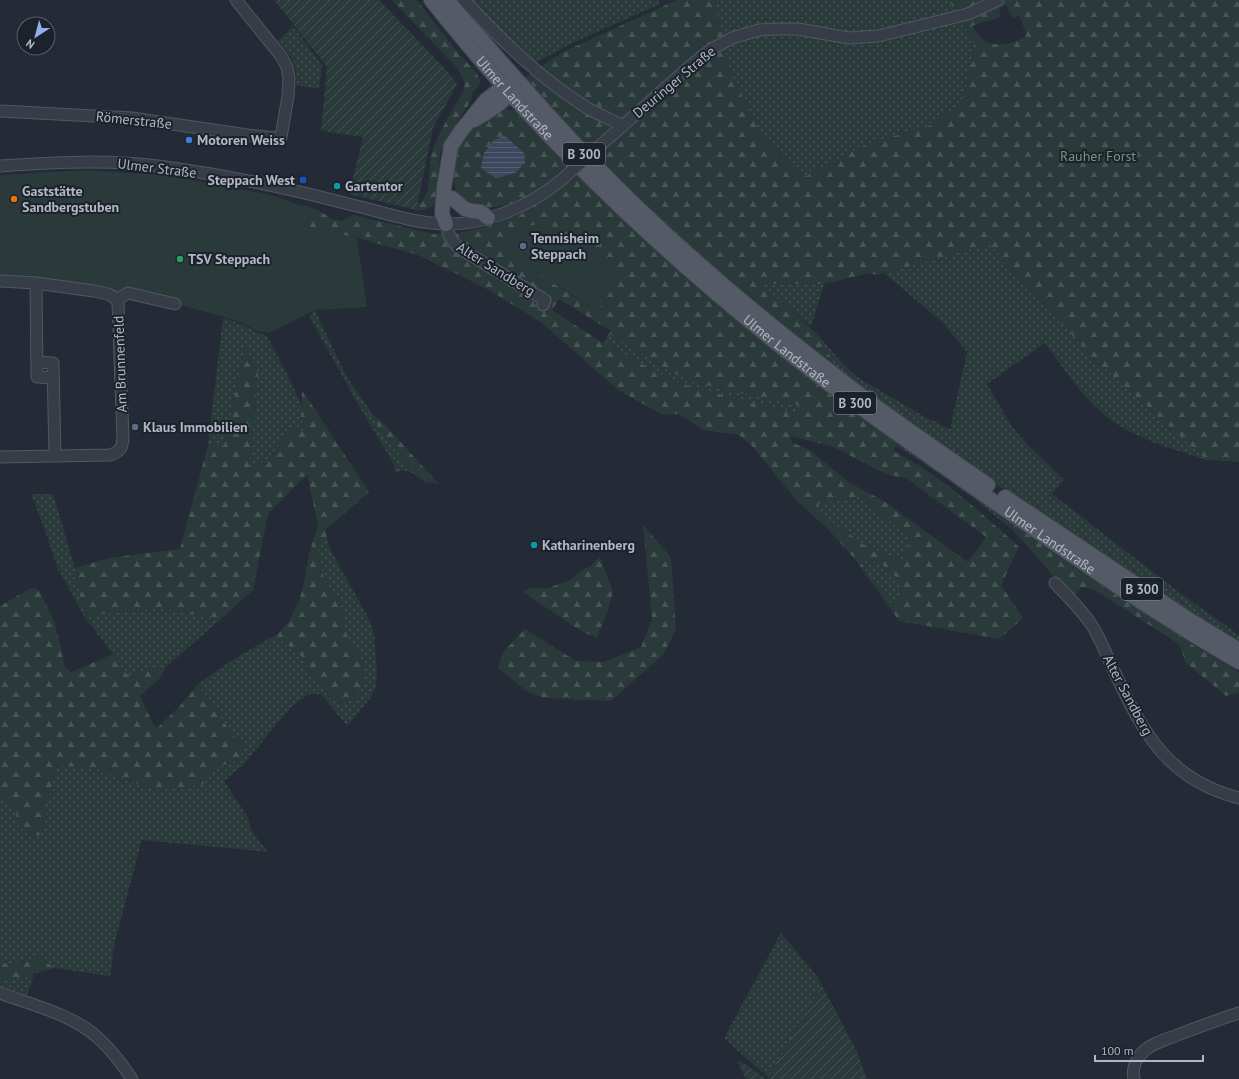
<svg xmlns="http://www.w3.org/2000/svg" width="1239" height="1079" font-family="'PT Sans',sans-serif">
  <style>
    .grass { fill: url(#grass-dots) }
    .forest { fill: url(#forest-firs); fill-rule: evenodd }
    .garden { fill: url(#garden-furrows) }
    .pitch { fill: #2a3a3b }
    .water { fill: url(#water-rules) }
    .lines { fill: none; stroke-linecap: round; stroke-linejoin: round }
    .minor-casing { stroke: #525761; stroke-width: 13 }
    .major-casing { stroke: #404650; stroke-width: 16 }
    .minor { stroke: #373d46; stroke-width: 11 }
    .major { stroke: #555b66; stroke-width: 14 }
    .minor-bridge-casing { stroke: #525761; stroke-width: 13; stroke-linecap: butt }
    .minor-bridge { stroke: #373d46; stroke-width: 11 }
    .shop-dot { fill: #3f7fe0; stroke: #1c222b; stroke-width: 1.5 }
    .transit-dot { fill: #1a4fb4; stroke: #1c222b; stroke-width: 1.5 }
    .culture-dot { fill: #0f9aa8; stroke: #1c222b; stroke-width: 1.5 }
    .food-dot { fill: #e8710a; stroke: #1c222b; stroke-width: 1.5 }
    .service-dot { fill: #5c6f8a; stroke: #1c222b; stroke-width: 1.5 }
    .leisure-dot { fill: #2e9e5b; stroke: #1c222b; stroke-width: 1.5 }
    .labels { text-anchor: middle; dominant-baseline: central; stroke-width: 4; stroke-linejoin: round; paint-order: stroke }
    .shield { fill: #1c222b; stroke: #858a95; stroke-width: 1 }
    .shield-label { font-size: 13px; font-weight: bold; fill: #b2b7c3 }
    .street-label { font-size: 14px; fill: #b2b7c3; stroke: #1c222b }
    .poi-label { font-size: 14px; font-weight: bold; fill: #b2b7c3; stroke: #1c222b; text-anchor: start }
    .park-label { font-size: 14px; fill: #73967d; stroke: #1c222b }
  </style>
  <defs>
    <pattern id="grass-dots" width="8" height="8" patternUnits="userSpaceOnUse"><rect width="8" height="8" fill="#2a3a3b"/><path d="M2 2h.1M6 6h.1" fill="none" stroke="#465456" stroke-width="1.8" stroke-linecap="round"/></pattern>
    <pattern id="forest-firs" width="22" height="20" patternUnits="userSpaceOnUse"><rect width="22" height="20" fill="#2a3a3b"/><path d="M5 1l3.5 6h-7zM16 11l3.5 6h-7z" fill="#465456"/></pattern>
    <pattern id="garden-furrows" width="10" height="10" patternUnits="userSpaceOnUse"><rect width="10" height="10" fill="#2a3a3b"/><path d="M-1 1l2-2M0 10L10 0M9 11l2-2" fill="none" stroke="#465456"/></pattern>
    <pattern id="water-rules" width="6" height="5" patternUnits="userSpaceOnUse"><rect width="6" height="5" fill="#3b485d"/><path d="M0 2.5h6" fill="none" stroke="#556073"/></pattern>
  </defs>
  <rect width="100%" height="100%" fill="#242a36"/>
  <path class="grass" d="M 470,0 L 658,0 L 660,4 L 572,43 L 532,65 Z
    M 715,0 L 949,0 L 975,45 L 963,101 L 932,125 L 867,144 L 806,176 L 762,137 L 728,67 Z
    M 293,26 L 322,65 L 319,89 L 296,85 C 298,62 292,58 278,41 Z
    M 989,244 L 1095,360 L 1207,460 C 1170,448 1131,438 1101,412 C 1079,392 1062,366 1045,343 L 987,384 L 1013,428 L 1027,444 L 1064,480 L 1052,494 L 1180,593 L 1239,635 L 1239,645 L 1056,525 L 957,457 L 835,370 L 830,356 L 817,334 L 842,363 L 857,377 L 923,416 L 950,429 L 967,352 L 944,324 L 884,273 Z
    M 761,284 L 824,284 L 811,327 Z
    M 315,310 L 346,376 L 369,409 L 367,410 L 390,444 L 405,462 L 411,472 L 404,470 L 394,473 L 395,466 L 359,406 L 309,316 Z
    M 223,318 L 241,324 L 259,333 L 267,336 L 289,378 L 301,404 L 301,417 L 305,431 L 289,428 L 270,458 L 249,468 L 258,373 L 245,347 L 224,446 L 208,445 Z
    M 610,334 L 667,370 L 690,381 L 721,389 L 802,406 L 799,414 L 695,388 L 675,381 L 649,368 L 605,343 Z
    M 898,441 L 1094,578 C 1064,564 1040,539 1010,523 L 1013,530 L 973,498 L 938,473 L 902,449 L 895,446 Z
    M 31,494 L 53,494 L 75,568 L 84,616 L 160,608 L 220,620 L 166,667 L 148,667 L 137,675 L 131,678 L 123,670 L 113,654 L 84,616 L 58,569 L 41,519 Z
    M 859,497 L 911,538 L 903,560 L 867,547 L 815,509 L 820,503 Z
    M 327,539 L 331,551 L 370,621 L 374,635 L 377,672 L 376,686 L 370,699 L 347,726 L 321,694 L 309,694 L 295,704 L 284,715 L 244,764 L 224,781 L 249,819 L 250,828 L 255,836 L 268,852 L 142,840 L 115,941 L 110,976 L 55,968 L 38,957 L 9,965 L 0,961 L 0,796 L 16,813 L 19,828 L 38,836 L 41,832 L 57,765 L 97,769 L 156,790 L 202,785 L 220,766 L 239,760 L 244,747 L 232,734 L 198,684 C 223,665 250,649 278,634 L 278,639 L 288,645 L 305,659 L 306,668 L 326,691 C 328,699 336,702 344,703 L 357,652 L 346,635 L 340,603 L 324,578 L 318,555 L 318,549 Z
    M 858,560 C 873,559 889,566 897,579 C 899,584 902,589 900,594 C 900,598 895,602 893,605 L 888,601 Z
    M 781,933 L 816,975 L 822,985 L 769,1077 L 756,1067 L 724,1038 Z
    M 34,974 L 27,995 L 0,986 L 0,979 L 17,978 Z"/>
  <path class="forest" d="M 392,0 L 417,0 L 458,53 L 474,70 L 481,81 L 478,87 L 473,92 L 470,102 L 443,145 L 440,153 L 436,202 C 431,209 424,211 416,210 L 417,202 L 421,203 C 433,189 427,168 432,152 C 438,134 448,118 457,102 C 459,98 463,93 464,88 C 466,81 461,74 457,68 Z
    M 677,0 L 715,0 L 728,67 L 762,137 L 806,176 L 867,144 L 932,125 L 963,101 L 975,45 L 949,0 L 1239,0 L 1239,462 L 1207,460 L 1095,360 L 989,244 L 877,275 L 870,273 L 824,284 L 762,284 L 817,334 L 830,356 L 835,370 L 729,283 L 671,232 L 596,158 L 606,149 L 599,140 L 587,150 L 523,78 L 565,51 ZM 1006,4 L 1013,18 L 1019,15 L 1026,33 L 1026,36 C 1009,46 1005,45 986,43 L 972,26 L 1000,17 L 999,10 Z
    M 504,108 L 520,113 L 569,166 C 536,194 520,207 475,209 L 456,192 L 453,178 L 458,142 L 473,126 Z
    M 578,175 L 624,220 L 693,281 L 898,441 L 893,451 C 940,474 980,512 1019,547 L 1001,585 L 1023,618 L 999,639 L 899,621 L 854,558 L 828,529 L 797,501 L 752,446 L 739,435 L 704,430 L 678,414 L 663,415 L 618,390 L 542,323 L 489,290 L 418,255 L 357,238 L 302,226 L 300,206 L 303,205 L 318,210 L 332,219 L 342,221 L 353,215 L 433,234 L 455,234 L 493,225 L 521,214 L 550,196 ZM 506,253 L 622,272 L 597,311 ZM 559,299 L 611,331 L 603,343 L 552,310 ZM 610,334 L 667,370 L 690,381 L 721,389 L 802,406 L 799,414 L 695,388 L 675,381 L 649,368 L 605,343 ZM 791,436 L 831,446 L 888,475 L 906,478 L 986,537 L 968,562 L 882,500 L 850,483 L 811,451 L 791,442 ZM 859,497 L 911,538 L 903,560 L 867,547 L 816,509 L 820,503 ZM 859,560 C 874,559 889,566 897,579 C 899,584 902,589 900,594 C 900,598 895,602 893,605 L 888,601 Z
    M 245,347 L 258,373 L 249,468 L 270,458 L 289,428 L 304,431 L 301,417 L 302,393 L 303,391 L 369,492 L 329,527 L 327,527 L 326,530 L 327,539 L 318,549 L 318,555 L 324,578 L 340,603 L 347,635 L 363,661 L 364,682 L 362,688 L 355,699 L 344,703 L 335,701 L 327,694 L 326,691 L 306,668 L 305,659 L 288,645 L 277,639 L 278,634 L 290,620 L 298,603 L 303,588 L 309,554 L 318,525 L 307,474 L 268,514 L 253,590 L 220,620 L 160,608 L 84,616 L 75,568 L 108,558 L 180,549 L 208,445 L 224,446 Z
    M 366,409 L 369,409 L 373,415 L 382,422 L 439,484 L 425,482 L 411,472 L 405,462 L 390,444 Z
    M 1009,522 C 1039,539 1064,564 1094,578 L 1196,647 L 1239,672 L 1239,693 L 1226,696 L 1186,663 L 1179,644 L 1093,589 L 1081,587 L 1073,598 L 1013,530 Z
    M 643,525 L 671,557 L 676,629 L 663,655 L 611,701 L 546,698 L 529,693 L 498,668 L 504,651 L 525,629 L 576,661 L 604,662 L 641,647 L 652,619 Z
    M 600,557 L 613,592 L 608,610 L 597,638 L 579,630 L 523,592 L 529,588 L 547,588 L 566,582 L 573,578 L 580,571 L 591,566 Z
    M 31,588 L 37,588 L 40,592 L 55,623 L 65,667 L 71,672 L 113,654 L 123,670 L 131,678 L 137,675 L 148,667 L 166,667 L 160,678 L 140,696 L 153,724 L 157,728 L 178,708 L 198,684 L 232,734 L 244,747 L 239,760 L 220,766 L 202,785 L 156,790 L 97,769 L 57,765 L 41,833 L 38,836 L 19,828 L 16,813 L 0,796 L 0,606 Z
    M 38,957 L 55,968 L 17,978 L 0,979 L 0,961 L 9,965 Z"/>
  <path class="garden" d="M 274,0 L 379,0 L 448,72 L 457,84 L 433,128 L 416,210 L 349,194 L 363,137 L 321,131 L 327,67 Z
    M 822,985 L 856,1050 L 867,1079 L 767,1079 Z
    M 737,1061 L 745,1064 L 766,1079 L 746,1079 Z"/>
  <path class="pitch" d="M 85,170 L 163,175 L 267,194 L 300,205 L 300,210 L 305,214 L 302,226 L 357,238 L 367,307 L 315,310 L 269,333 L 260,332 L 242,323 L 218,315 L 175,304 L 0,281 L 0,175 Z
    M 546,222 L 622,272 L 598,311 L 506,253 L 514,230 Z"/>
  <path class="water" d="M 505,136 L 524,153 L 525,163 L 515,173 L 496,178 L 482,169 L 481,167 L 484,153 L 494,140 Z"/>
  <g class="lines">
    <g class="minor-casing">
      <path id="minor" d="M 464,0 C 502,41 542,80 589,109 C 600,115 612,120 623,126
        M 0,111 L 132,118 L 247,135 L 277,138 L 281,137 L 288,96 L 289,78 L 287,67 L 281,56 L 236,0
        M 602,144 L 690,66 L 710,50 L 732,38 L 759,30 L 779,29 L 798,29 L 849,38 L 878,36 L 968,14 L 998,0
        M 0,166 C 60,162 113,159 172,168 C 215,174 258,182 300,192 C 322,197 343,203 365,208 C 391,215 417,223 445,224 C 486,225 527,207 559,182
        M 446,224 C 448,235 451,241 459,248 L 545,300 L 543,305
        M 0,281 L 36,283 L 94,291 L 108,294 L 115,298 L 118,303 L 123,439 C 122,449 119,452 110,455 L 0,457
        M 36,283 L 37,377 L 53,378
        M 116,300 L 128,293 L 175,304
        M 37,362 L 53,363 L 55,456
        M 1055,583 C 1067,596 1081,609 1091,624 C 1101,639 1107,657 1115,673 C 1144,735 1169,780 1239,798
        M 0,993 C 32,1005 71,1014 97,1037 C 111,1049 122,1064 132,1079
        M 1134,1079 C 1132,1070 1135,1060 1142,1053 C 1150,1044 1164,1040 1175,1036 C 1196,1028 1217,1020 1239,1013"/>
    </g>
    <g class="major-casing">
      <g id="major">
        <path id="s1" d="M 431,0 C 541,139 671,262 812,371 C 867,414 925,453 983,494 C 1067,552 1150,611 1239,662"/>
        <path d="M 447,0 C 507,68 565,137 630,200 C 703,271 781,335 862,396 C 903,427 946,456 988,485"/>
        <path d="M 474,120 C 489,111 505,102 515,87"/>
        <path d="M 452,198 L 465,209 L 471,211 L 481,212 L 488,218"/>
        <path d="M 446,224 L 442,214 L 444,188 L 451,146 L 461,131 L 486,100 L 495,93 L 512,84"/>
        <path d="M 1005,497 L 1188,619 L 1239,650"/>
      </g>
    </g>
    <use href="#minor" class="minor"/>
    <use href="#major" class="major"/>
    <g class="minor-bridge-casing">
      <path id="minor-bridge" d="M 559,182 L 602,144"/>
    </g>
    <use href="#minor-bridge" class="minor-bridge"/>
  </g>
  <circle class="shop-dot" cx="189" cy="140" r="4"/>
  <rect class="transit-dot" x="299" y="176" width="8" height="8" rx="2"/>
  <g class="culture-dot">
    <circle cx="337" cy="186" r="4"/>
    <circle cx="534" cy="545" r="4"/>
  </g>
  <circle class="food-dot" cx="14" cy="199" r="4"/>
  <g class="service-dot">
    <circle cx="523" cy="246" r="4"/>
    <circle cx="135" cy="427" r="4"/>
  </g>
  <circle class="leisure-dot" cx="180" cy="259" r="4"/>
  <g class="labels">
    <g class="shield">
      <rect x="563" y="143" width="42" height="22" rx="3"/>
      <rect x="834" y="392" width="42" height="22" rx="3"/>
      <rect x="1121" y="578" width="42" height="22" rx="3"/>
    </g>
    <g class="shield-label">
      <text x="584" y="154">B 300</text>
      <text x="855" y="403">B 300</text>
      <text x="1142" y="589">B 300</text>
    </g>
    <g class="street-label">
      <text transform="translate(674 82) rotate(-40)">Deuringer Straße</text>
      <text stroke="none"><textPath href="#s1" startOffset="129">Ulmer Landstraße</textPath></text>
      <text transform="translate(134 120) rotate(6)">Römerstraße</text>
      <text transform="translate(157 168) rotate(7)">Ulmer Straße</text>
      <text transform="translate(496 269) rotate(32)">Alter Sandberg</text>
      <text stroke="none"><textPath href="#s1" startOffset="501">Ulmer Landstraße</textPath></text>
      <text transform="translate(120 364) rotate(-92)">Am Brunnenfeld</text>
      <text stroke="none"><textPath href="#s1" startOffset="825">Ulmer Landstraße</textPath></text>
      <text transform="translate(1128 695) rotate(62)">Alter Sandberg</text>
    </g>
    <g class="poi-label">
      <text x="197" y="140">Motoren Weiss</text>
      <text x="295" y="180" text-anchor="end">Steppach West</text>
      <text x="345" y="186">Gartentor</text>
      <text x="22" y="191">Gaststätte<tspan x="22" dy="16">Sandbergstuben</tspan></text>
      <text x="531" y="238">Tennisheim<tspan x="531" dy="16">Steppach</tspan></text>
      <text x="188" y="259">TSV Steppach</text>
      <text x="143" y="427">Klaus Immobilien</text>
      <text x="542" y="545">Katharinenberg</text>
    </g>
    <g class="park-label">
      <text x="1098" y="156">Rauher Forst</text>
    </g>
  </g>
  <g transform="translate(36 36) rotate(216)"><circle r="19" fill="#1c222b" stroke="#585e68"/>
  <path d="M0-3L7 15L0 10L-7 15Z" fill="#90aee9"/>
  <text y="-6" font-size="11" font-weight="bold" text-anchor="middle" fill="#b2b7c3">N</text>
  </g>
  <path d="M1095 1055v6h108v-6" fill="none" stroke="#b2b7c3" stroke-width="2"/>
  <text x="1101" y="1055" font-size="12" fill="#b2b7c3" stroke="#1c222b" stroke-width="3" paint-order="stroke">100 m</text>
</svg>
